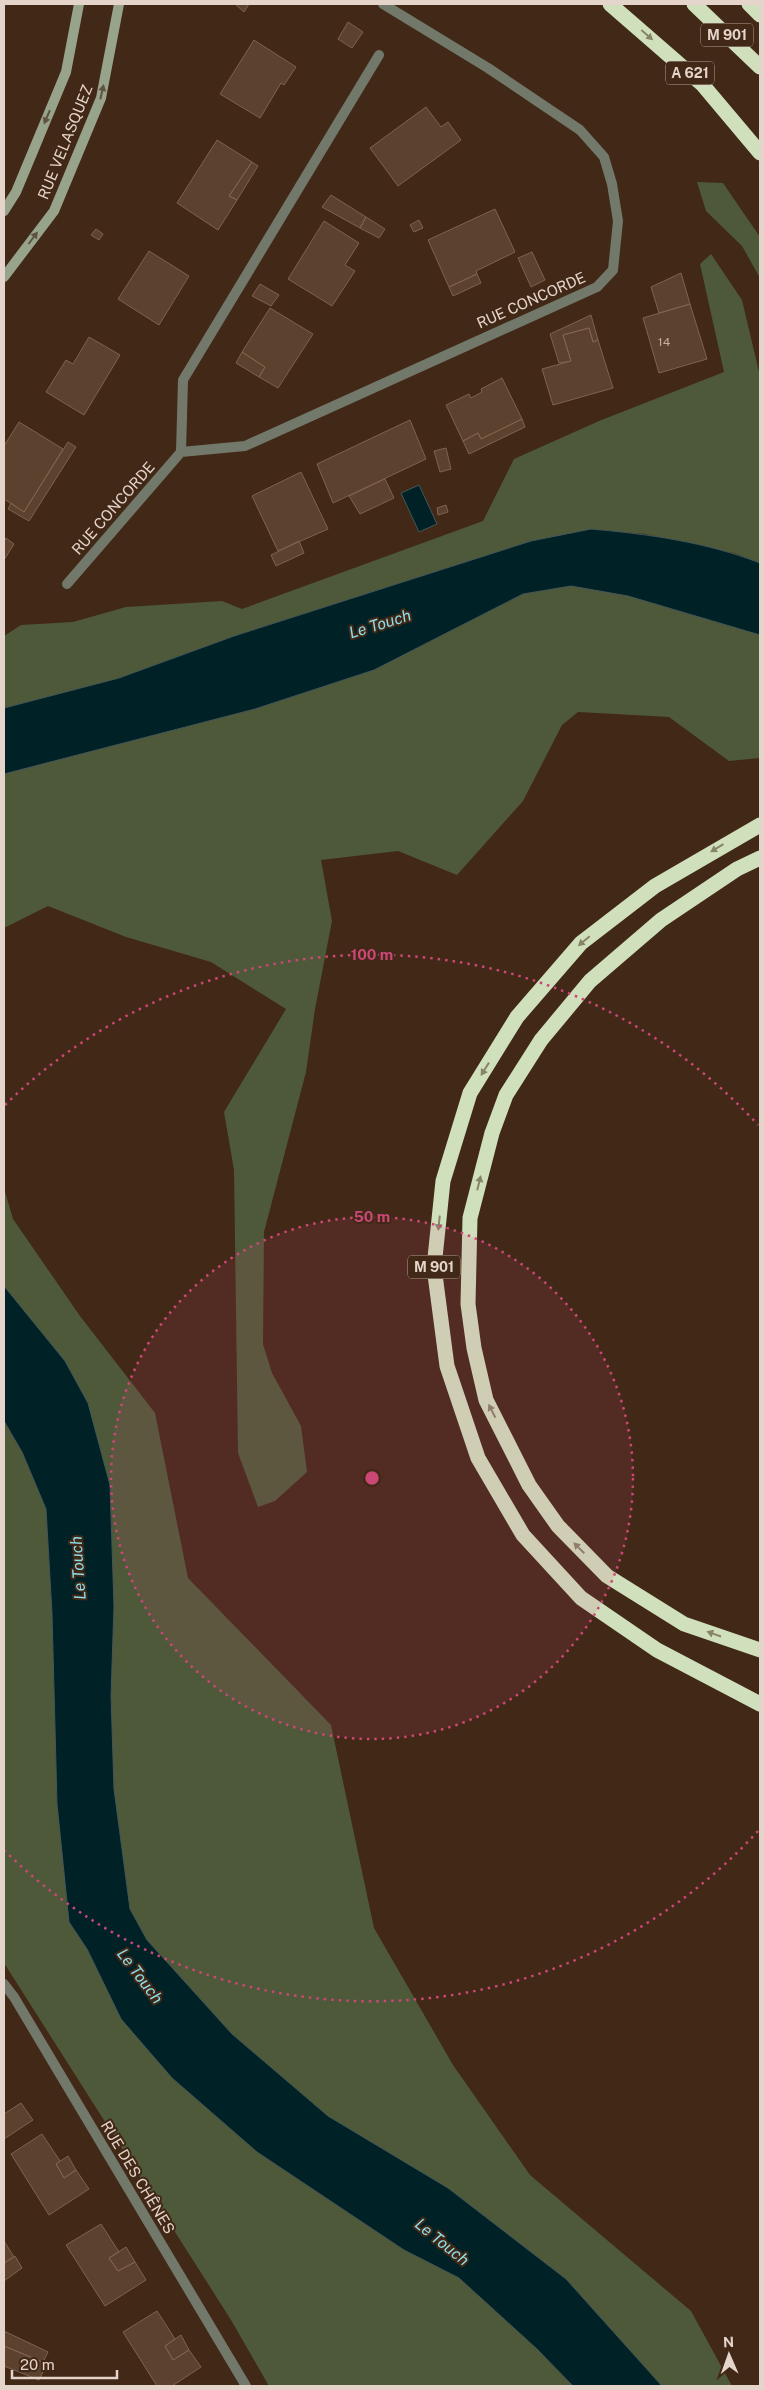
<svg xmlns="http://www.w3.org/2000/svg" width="764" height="2390" font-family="'Public Sans',sans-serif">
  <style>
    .forest { fill: #4e5939 }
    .water { fill: #002227; stroke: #455758 }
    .building { fill: #5c412f; stroke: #7f624f }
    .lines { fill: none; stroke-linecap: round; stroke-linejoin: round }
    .street { stroke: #72796a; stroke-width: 10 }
    .secondary { stroke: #98a38b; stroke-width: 10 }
    .highway { stroke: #d0e0bc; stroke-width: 15 }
    .oneway { fill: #88846a }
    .oneway2 { fill: #5f5340 }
    .ring { fill: none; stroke: #cb4776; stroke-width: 2.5; stroke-dasharray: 2.5 5 }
    .labels { text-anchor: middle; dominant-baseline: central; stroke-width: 4; stroke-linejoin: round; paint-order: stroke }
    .number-label { font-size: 12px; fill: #c3afa2 }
    .shield { fill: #412817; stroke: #b4a094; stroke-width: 1 }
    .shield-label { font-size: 14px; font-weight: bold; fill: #e5d4c9 }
    .street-label { font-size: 15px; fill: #e5d4c9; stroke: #412817 }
    .water-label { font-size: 16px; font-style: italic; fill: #8cdeeb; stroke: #412817 }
    .centre { fill: #cb4776; stroke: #412817; stroke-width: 2.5 }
    .ring-label { font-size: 15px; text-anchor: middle; font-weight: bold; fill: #cb4776; stroke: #412817; stroke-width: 4; stroke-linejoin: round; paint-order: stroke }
  </style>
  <rect width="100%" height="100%" fill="#412817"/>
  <path class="forest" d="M 697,182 L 723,183 L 760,237 L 760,278 L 742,246 L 706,211 Z
    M 711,254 L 742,300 L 760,376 L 760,563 L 734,553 L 646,534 L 591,529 L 531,541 L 234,636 L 119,678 L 4,708 L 4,636 L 21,625 L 73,622 L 126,607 L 222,601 L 242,609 L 483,521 L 514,459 L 599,421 L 724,372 L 700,264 Z
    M 571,586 L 628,596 L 760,635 L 760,758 L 729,761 L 669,717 L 578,712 L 562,725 L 523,801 L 457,875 L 398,851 L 321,860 L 332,921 L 315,1009 L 306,1072 L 264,1232 L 263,1344 L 272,1373 L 301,1426 L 307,1472 L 275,1501 L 258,1507 L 238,1453 L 234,1170 L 224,1112 L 286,1009 L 211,962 L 126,937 L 48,906 L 4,928 L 4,774 L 255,709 L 374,670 L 523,594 Z
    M 4,1188 L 13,1219 L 80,1316 L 155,1413 L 188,1578 L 331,1725 L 374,1928 L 453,2065 L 530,2175 L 691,2311 L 732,2386 L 662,2386 L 566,2279 L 448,2188 L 328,2116 L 232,2034 L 147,1940 L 130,1909 L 114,1789 L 111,1696 L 114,1606 L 110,1485 L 4,1286 Z
    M 4,1421 L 22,1452 L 46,1509 L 52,1613 L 57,1804 L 69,1922 L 87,1949 L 257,2152 L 404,2250 L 459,2278 L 537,2349 L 573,2386 L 269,2386 L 231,2320 L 4,1963 Z"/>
  <path class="water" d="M 419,485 L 437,524 L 419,532 L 401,493 Z
    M 591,529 C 648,534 706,542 760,563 L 760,635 L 628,596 L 571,586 L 523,594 L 374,670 L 255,709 L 4,774 L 4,708 L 119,678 L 234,636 L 531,541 Z
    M 4,1286 L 65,1361 L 88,1403 L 110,1485 L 114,1606 L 111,1696 L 114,1789 L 130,1909 L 147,1940 L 232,2034 L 328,2116 L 448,2188 L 566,2279 L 662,2386 L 573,2386 L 537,2349 L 459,2278 L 404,2250 L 257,2152 L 172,2078 L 121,2019 L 87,1949 L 69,1922 L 57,1804 L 52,1613 L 46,1509 L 22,1452 L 4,1421 Z"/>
  <path class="building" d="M 235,4 L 249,4 L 244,12 Z
    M 348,22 L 363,32 L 352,48 L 338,39 Z
    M 254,40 L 296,67 L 284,85 L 281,83 L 260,118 L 220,94 Z
    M 426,107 L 441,127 L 448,122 L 461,140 L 398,186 L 370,148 Z
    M 217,140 L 252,162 L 229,196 L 237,200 L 218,230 L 177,203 Z
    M 252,162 L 258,166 L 237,200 L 229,196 Z
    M 331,195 L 366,217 L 360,228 L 322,207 Z
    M 495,209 L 515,252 L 476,271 L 477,274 L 449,287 L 428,240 Z
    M 366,217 L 385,229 L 379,238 L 360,228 Z
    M 419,220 L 423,228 L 414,232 L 410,225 Z
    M 324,221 L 359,243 L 345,265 L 355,271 L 332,306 L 288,279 Z
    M 96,229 L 103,234 L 99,240 L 91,235 Z
    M 149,251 L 189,276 L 159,325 L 118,299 Z
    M 532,252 L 545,280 L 531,287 L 518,258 Z
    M 681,273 L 690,304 L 659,313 L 651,287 Z
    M 477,274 L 481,283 L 453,296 L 449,287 Z
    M 260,284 L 279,295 L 271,306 L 252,296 Z
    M 690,304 L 707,359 L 659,373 L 643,318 Z
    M 270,308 L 313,334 L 278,388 L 259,377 L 265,367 L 242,352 Z
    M 591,315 L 598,340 L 593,342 L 589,328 L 563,335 L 571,361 L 559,363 L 550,334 Z
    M 589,328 L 593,342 L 598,340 L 613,388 L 553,405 L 542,369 L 571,361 L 563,335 Z
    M 89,337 L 120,355 L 84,415 L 46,392 L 66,360 L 73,364 Z
    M 242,352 L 265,367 L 259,377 L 236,363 Z
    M 502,378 L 522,419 L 481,439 L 478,433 L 463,441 L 446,405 L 469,394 L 471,398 L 482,392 L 481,389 Z
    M 522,419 L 525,427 L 469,454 L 463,441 L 478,433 L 481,439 Z
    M 410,420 L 426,459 L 333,503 L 317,464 Z
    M 19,422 L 63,449 L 24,512 L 4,499 L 4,446 Z
    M 68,442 L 76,447 L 29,521 L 8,509 L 11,503 L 24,512 Z
    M 446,448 L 451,469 L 440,472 L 434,451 Z
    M 301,472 L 328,529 L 278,551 L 252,496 Z
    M 385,479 L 394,498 L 360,514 L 349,496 Z
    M 446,505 L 448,512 L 438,515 L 437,508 Z
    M 6,538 L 14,544 L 4,560 L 4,542 Z
    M 299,541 L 304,553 L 276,566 L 271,555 Z
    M 21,2103 L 33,2120 L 4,2139 L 4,2114 Z
    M 42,2134 L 60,2161 L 56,2164 L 64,2178 L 76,2170 L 89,2189 L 49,2215 L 11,2154 Z
    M 68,2156 L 76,2170 L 64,2178 L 56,2164 Z
    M 101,2224 L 119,2252 L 109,2258 L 118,2271 L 135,2262 L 146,2280 L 105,2306 L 66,2245 Z
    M 4,2241 L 14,2257 L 4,2263 Z
    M 126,2247 L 135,2262 L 118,2271 L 109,2258 Z
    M 15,2256 L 22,2268 L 4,2281 L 4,2263 Z
    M 157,2311 L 175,2339 L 165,2346 L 173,2360 L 189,2350 L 201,2367 L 172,2386 L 157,2386 L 123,2332 Z
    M 4,2331 L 48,2352 L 43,2362 L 4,2346 Z
    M 181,2335 L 189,2350 L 173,2360 L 165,2346 Z
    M 4,2346 L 47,2364 L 39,2380 L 4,2366 Z"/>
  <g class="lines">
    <path class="street" d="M 181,452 L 245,446 L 597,287 L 613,270 L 618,221 L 612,184 L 604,157 L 580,130 L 488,68 L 383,4
      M 67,584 L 181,452 L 183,380 L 379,55
      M 4,1984 L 14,1997 L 246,2386"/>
    <path class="secondary" d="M 4,211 L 16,192 L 66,72 L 79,4
      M 4,277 L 54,211 L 101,98 L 119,4"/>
    <path class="highway" d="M 610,4 L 702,84 L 760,153
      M 694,4 L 760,67
      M 749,4 L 760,15
      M 760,825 L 655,886 L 581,943 L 517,1017 L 470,1093 L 443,1181 L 434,1267 L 447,1366 L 478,1458 L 523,1535 L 581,1598 L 657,1650 L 760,1704
      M 760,858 L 737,869 L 661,920 L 590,981 L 541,1040 L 506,1095 L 492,1133 L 470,1218 L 468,1304 L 474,1348 L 486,1400 L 529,1485 L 558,1526 L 607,1576 L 684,1624 L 760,1650"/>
  </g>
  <defs><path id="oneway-solid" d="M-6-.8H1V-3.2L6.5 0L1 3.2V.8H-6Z" transform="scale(1.25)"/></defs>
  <g class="oneway">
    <use href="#oneway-solid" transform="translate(647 35) rotate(41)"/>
    <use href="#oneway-solid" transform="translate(717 848) rotate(149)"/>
    <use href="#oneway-solid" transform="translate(584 941) rotate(140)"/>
    <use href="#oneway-solid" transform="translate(485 1069) rotate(122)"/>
    <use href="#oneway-solid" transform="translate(479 1183) rotate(-76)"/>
    <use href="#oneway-solid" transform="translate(439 1223) rotate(96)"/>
    <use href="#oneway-solid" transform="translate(492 1411) rotate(-117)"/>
    <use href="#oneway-solid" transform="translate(579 1548) rotate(-135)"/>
    <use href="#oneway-solid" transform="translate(714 1634) rotate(-161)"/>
  </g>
  <g class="oneway2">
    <use href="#oneway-solid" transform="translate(102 92) rotate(-77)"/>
    <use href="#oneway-solid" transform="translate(47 117) rotate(113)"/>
    <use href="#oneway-solid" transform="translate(33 238) rotate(-53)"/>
  </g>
  <circle cx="372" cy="1478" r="261" fill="#cb4776" fill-opacity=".12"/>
  <g class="ring">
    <circle cx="372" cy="1478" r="261"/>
    <path d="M758 1831A523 523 0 0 1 5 1851M5 1105A523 523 0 0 1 758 1125"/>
  </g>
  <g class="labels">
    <g class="number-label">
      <text x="664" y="342">14</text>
    </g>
    <g class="shield">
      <rect x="701" y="23.5" width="52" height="23" rx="4"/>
      <rect x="666" y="61.5" width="48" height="23" rx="4"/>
      <rect x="408" y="1255.5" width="52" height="23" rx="4"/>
    </g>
    <g class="shield-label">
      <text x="727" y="35">M 901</text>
      <text x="690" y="73">A 621</text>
      <text x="434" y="1267">M 901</text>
    </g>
    <g class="street-label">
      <text transform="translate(65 142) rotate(-68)">RUE VELASQUEZ</text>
      <text transform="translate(531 300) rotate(-24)">RUE CONCORDE</text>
      <text transform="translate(113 508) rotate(-49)">RUE CONCORDE</text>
      <text transform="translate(138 2177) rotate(59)">RUE DES CHÊNES</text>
    </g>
    <g class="water-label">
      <text transform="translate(380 624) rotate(-17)">Le Touch</text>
      <text transform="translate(78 1568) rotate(-94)">Le Touch</text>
      <text transform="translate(140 1976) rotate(53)">Le Touch</text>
      <text transform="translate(442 2242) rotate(39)">Le Touch</text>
    </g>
  </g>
  <circle cx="372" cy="1478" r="8" class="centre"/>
  <g class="ring-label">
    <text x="372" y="960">100 m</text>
    <text x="372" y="1222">50 m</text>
  </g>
  <rect width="764" height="2390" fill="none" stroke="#e5d4c9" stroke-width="10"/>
  <g transform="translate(729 2355) rotate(358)" stroke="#412817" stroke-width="4" paint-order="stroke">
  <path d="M0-4L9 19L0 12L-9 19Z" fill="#e5d4c9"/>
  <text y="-8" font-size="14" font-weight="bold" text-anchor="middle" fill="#e5d4c9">N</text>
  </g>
  <path d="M12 2370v8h105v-8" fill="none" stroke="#e5d4c9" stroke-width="2.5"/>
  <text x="20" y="2370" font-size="15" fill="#e5d4c9" stroke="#412817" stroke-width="4" paint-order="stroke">20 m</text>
</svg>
